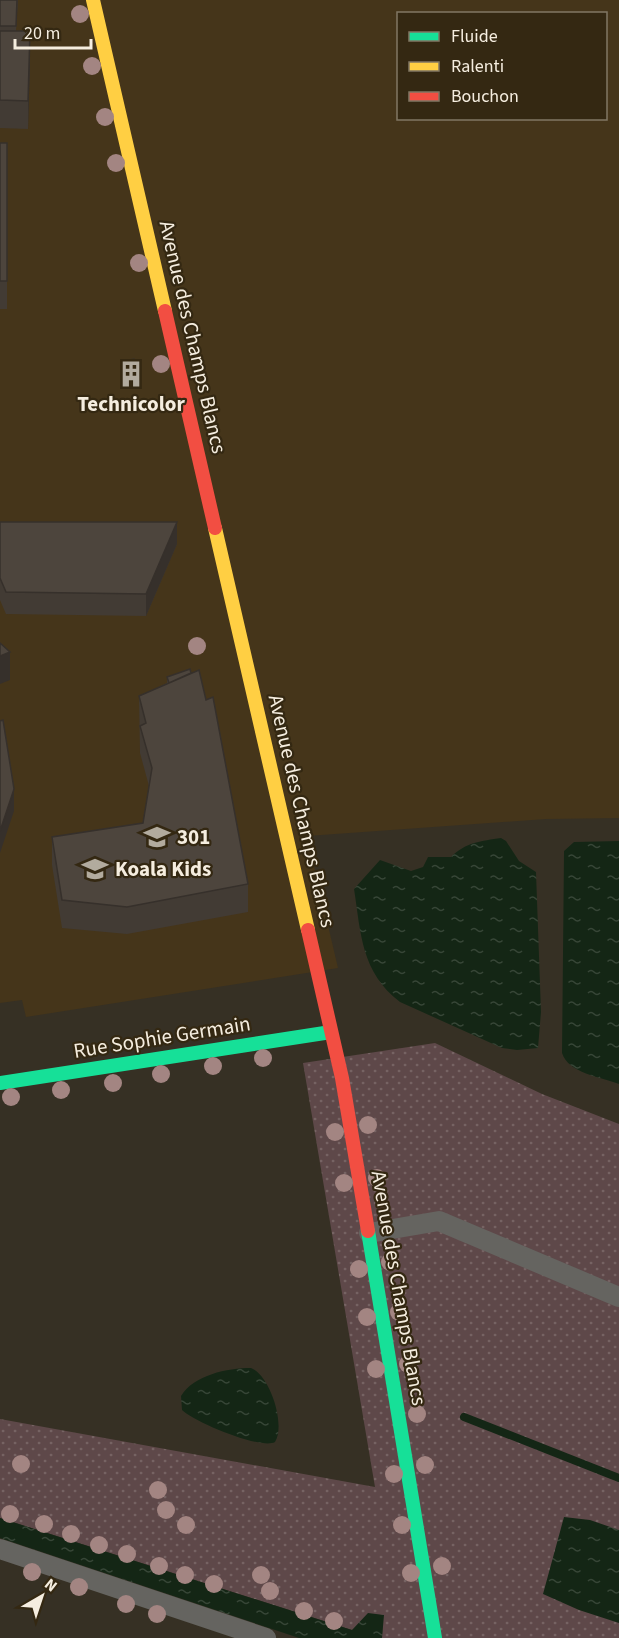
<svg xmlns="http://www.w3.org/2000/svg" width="619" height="1638" font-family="'Source Sans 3',sans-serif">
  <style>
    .built { fill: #45351a; fill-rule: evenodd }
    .grass { fill: url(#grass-dots) }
    .water { fill: url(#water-ripples) }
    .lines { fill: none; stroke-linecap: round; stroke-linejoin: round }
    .stream { stroke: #142615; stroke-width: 8 }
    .street { stroke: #656460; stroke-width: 20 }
    .fast { stroke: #16e098; stroke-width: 14 }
    .slow { stroke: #ffcf43; stroke-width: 14 }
    .jam { stroke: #f24e42; stroke-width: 14 }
    .tree { fill: #a38582 }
    .wall { fill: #423b34 }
    .shaded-wall { fill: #36302b }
    .building { fill: #4d453d; stroke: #36302b; stroke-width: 1.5 }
    .labels { text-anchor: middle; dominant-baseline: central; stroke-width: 4.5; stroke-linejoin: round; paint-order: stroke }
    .street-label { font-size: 21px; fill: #f5eddf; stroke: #342812 }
    .poi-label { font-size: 21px; font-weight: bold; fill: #f5eddf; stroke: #342812; text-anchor: start }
  </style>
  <defs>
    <pattern id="grass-dots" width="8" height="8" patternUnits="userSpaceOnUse" patternTransform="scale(1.5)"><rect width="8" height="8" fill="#5e4849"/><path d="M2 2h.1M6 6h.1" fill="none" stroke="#766363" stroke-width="1.8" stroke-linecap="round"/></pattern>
    <pattern id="water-ripples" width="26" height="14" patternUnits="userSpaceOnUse" patternTransform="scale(1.5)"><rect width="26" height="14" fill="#142615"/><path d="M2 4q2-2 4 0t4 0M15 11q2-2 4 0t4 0" fill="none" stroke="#374637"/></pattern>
  </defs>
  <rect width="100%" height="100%" fill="#363024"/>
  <path class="built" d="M 0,0 L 619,0 L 619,818 L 546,819 L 307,836 L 338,968 L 26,1017 L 22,1000 L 0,1003 ZM 398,14 L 606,14 L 606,118 L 398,118 Z"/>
  <path class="grass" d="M 435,1043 L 542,1094 L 619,1124 L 619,1638 L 382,1638 L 383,1616 L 352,1630 L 0,1518 L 0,1419 L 375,1487 L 303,1063 Z"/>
  <path class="water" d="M 501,838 L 506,841 L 519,861 L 536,872 L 541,1012 L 538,1048 L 517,1050 L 502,1048 L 400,1002 C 361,972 361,934 354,889 L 380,860 L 411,871 L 423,867 L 428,857 L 451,857 C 466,842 481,841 501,838 Z
    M 619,841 L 619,1084 C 601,1077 568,1073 562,1053 L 564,851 L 574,842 Z
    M 251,1368 C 270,1375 286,1425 275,1442 C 261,1450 194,1422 182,1410 L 181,1396 C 194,1375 227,1368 251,1368 Z
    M 564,1517 L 590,1520 L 619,1530 L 619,1623 L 579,1610 L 543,1594 Z
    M 0,1518 L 352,1630 L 368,1613 L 384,1615 L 382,1638 L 299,1638 L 0,1538 Z"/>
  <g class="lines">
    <path class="stream" d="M 464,1417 L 619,1478"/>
    <path class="street" d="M 369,1233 L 439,1221 L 619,1297
      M 0,1549 L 266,1638"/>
    <path class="fast" d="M 0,1083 L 331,1032
      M 368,1231 L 435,1638"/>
    <path class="slow" d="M 93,0 L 165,311
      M 215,528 L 308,930"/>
    <path class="jam" d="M 165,311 L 215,528
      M 308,930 L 342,1078 L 368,1231"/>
  </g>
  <g class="tree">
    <circle cx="80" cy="14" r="9"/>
    <circle cx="92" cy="66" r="9"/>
    <circle cx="105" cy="117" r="9"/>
    <circle cx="116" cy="163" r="9"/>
    <circle cx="139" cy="263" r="9"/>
    <circle cx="161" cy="364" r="9"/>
    <circle cx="197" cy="646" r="9"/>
    <circle cx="263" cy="1058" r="9"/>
    <circle cx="213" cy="1066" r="9"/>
    <circle cx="161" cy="1074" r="9"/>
    <circle cx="113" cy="1083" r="9"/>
    <circle cx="61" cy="1090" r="9"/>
    <circle cx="11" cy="1097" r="9"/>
    <circle cx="368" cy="1125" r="9"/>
    <circle cx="335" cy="1132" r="9"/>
    <circle cx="377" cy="1178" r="9"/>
    <circle cx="344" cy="1183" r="9"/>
    <circle cx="390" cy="1262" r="9"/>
    <circle cx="359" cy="1269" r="9"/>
    <circle cx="399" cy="1312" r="9"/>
    <circle cx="367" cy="1317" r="9"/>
    <circle cx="408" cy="1364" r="9"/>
    <circle cx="376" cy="1369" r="9"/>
    <circle cx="417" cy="1414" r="9"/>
    <circle cx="21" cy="1464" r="9"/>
    <circle cx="425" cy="1465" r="9"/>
    <circle cx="394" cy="1474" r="9"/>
    <circle cx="158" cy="1490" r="9"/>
    <circle cx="166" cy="1510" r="9"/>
    <circle cx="10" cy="1514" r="9"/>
    <circle cx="44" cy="1524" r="9"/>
    <circle cx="186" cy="1525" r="9"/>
    <circle cx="402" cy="1525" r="9"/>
    <circle cx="71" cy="1534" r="9"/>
    <circle cx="99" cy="1545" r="9"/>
    <circle cx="127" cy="1554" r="9"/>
    <circle cx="159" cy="1566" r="9"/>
    <circle cx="442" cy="1566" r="9"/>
    <circle cx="32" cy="1572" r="9"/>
    <circle cx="411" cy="1573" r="9"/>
    <circle cx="185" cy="1575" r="9"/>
    <circle cx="261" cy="1575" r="9"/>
    <circle cx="214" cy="1584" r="9"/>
    <circle cx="79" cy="1587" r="9"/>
    <circle cx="270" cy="1591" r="9"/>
    <circle cx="126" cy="1604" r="9"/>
    <circle cx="304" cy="1611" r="9"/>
    <circle cx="157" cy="1614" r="9"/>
    <circle cx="334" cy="1621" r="9"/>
  </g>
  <path class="wall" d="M 0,0 L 18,0 L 16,31 L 30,59 L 28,129 L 0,128 Z
    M 0,143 L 7,143 L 7,309 L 0,309 Z
    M 124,361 L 138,381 L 128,383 L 124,368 Z
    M 0,522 L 177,544 L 146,616 L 6,614 L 0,600 Z
    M 167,677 L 248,884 L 248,912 L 127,934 L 62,928 L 52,865 L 52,837 L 143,823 L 149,786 L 140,753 L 139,696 L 167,683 Z"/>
  <path class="shaded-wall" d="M 30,31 L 30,59 L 28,129 L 28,101 Z
    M 138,374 L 138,381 L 128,383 L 128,377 Z
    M 177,522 L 177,544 L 146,616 L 146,594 Z
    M 10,652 L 10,680 L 0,684 L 0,656 Z
    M 14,789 L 14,811 L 0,853 L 0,831 Z"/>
  <path class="building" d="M 0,0 L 17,0 L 16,26 L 0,26 Z
    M 0,31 L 30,31 L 28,101 L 0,100 Z
    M 0,143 L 7,143 L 7,281 L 0,281 Z
    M 134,359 L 138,374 L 128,377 L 124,361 Z
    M 0,522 L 177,522 L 146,594 L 6,592 L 0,578 Z
    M 0,643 L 10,652 L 0,656 Z
    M 190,669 L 191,673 L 169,683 L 167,677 Z
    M 199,670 L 206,700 L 213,697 L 248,884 L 127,907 L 62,900 L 52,837 L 143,823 L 152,768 L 140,726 L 146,723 L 139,696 Z
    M 3,720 L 14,789 L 0,831 L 0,721 Z"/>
  <defs>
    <g id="building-bare" transform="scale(2.07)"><path d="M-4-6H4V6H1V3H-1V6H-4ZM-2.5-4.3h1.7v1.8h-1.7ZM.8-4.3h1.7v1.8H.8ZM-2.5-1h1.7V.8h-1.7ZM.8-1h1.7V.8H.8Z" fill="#b2ab9e" stroke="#342812" stroke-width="2.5" paint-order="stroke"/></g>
    <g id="university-bare" transform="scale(2.07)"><path d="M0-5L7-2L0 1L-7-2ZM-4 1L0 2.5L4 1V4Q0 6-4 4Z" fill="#b2ab9e" stroke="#342812" stroke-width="2.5" paint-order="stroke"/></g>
    <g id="school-bare" transform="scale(2.07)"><path d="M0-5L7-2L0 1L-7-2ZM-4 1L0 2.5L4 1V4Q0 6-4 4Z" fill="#b2ab9e" stroke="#342812" stroke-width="2.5" paint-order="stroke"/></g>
  </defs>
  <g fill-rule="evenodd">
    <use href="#building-bare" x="131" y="374"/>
    <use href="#university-bare" x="157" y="837"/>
    <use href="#school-bare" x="95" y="869"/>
  </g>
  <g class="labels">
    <g class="street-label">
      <text transform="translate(193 337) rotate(77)">Avenue des Champs Blancs</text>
      <text transform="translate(302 811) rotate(77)">Avenue des Champs Blancs</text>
      <text transform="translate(162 1037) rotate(-9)">Rue Sophie Germain</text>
      <text transform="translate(399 1288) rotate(80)">Avenue des Champs Blancs</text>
    </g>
    <g class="poi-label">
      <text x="131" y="404" text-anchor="middle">Technicolor</text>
      <text x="177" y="837">301</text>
      <text x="115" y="869">Koala Kids</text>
    </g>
  </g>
  <rect x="397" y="12" width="210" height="108" fill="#342812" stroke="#817764" stroke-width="1.5"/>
  <rect x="409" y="32" width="30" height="9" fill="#16e098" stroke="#817764" stroke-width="1.5"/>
  <text x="451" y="42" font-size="18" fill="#f5eddf">Fluide</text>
  <rect x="409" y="62" width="30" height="9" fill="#ffcf43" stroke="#817764" stroke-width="1.5"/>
  <text x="451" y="72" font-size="18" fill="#f5eddf">Ralenti</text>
  <rect x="409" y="92" width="30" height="9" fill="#f24e42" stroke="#817764" stroke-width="1.5"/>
  <text x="451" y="102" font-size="18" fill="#f5eddf">Bouchon</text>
  <g transform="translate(42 1596) rotate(39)" stroke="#342812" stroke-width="4.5" paint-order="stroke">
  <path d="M0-4.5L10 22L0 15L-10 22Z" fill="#f5eddf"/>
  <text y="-9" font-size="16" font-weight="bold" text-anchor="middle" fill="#f5eddf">N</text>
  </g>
  <path d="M15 39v9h76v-9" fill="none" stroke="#f5eddf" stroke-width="3"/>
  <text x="24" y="39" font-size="18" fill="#f5eddf" stroke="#342812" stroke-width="4.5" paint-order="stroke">20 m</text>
</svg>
